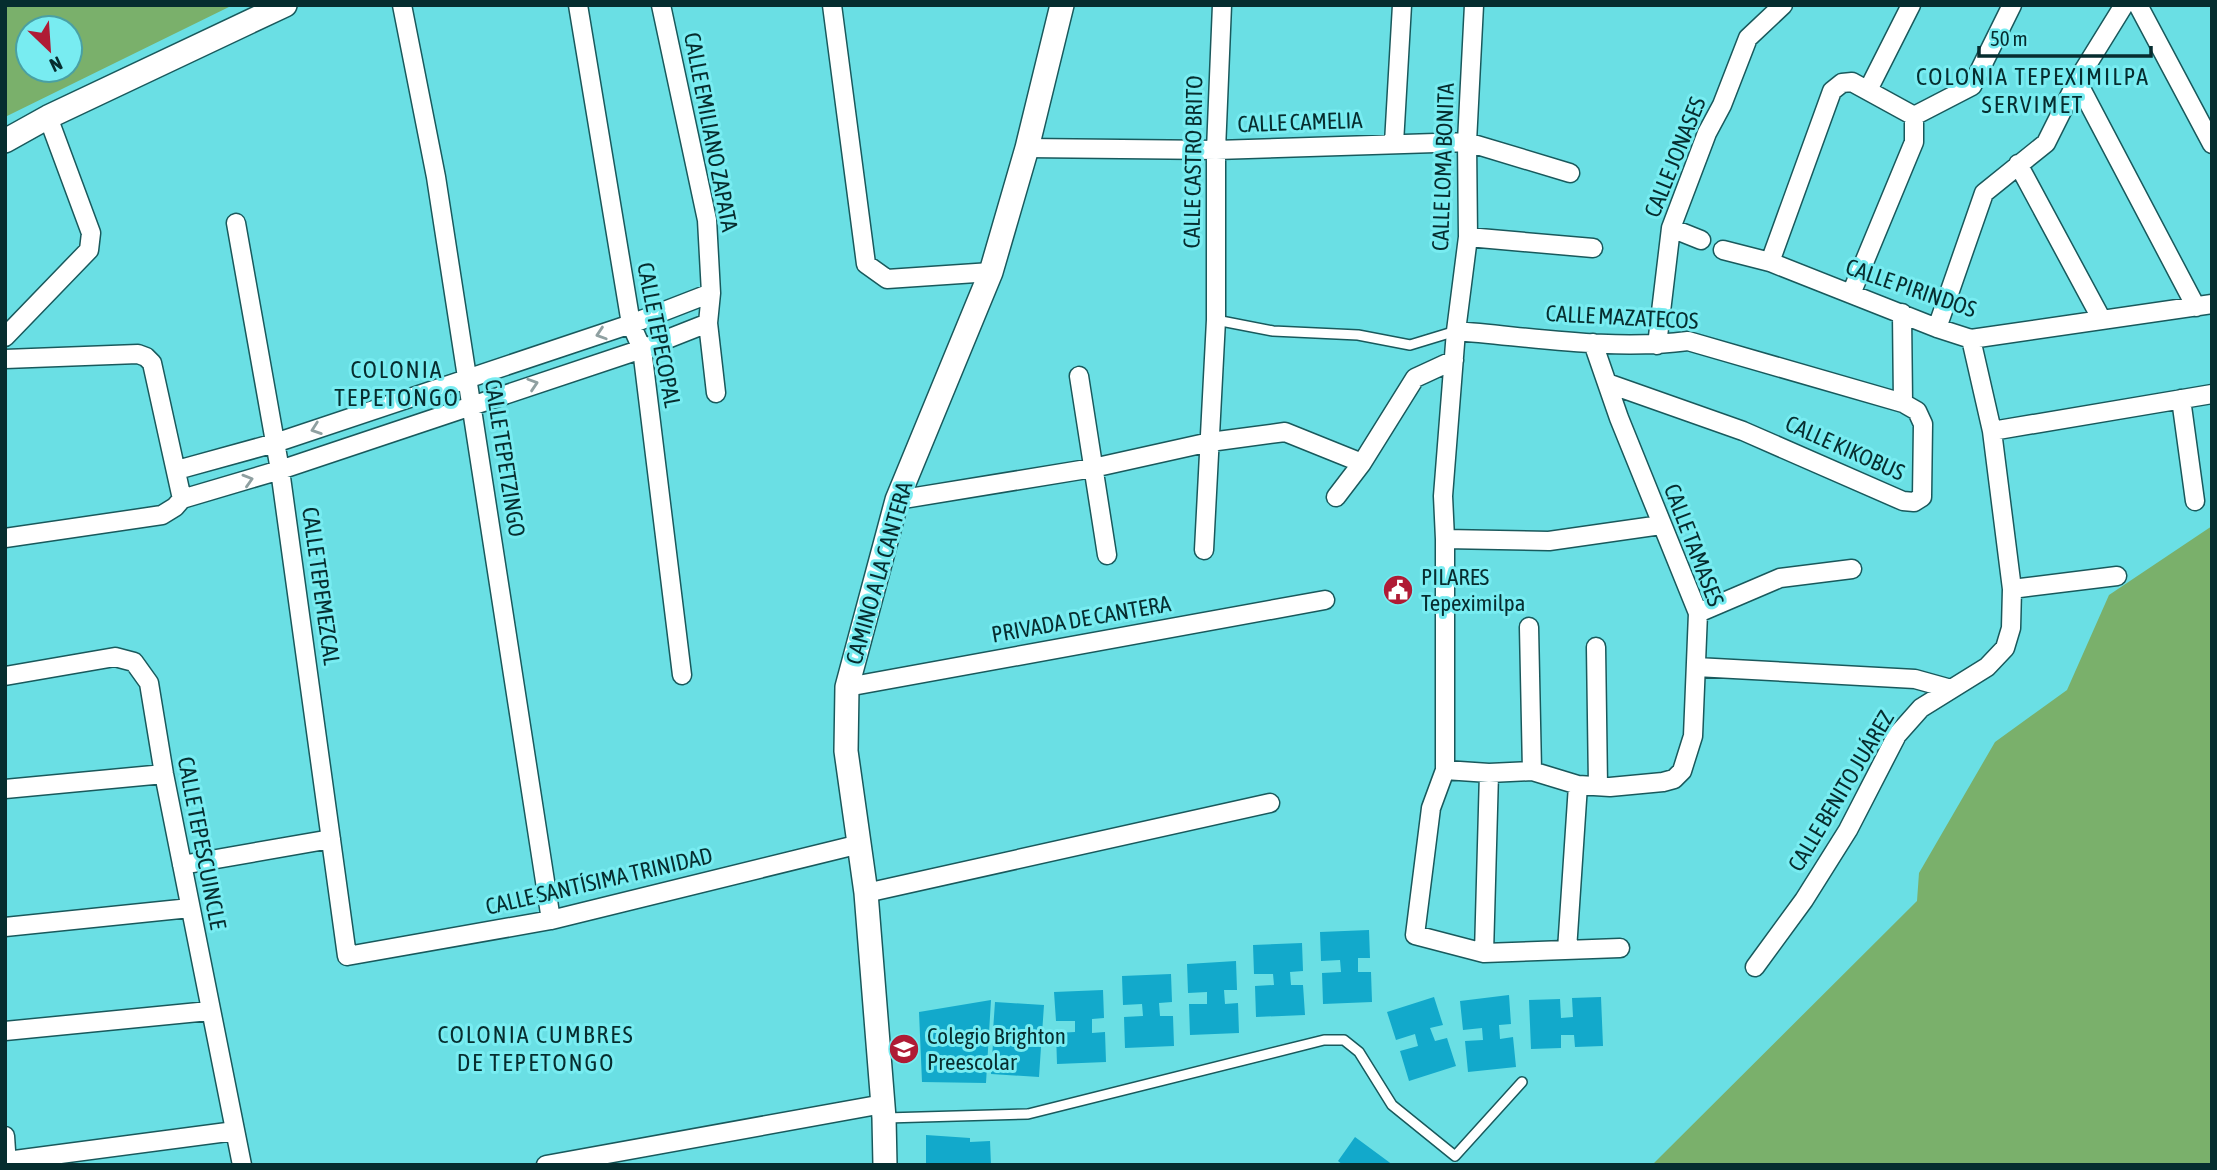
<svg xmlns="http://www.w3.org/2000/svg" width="2217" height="1170" font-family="'Asap Condensed',sans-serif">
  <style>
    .green { fill: #7ab06b; fill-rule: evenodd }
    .building { fill: #12a9cb }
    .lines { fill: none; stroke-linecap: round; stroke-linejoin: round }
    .service-casing { stroke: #19595c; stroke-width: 12 }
    .minor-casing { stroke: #19595c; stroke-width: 21 }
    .tertiary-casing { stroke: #19595c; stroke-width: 26 }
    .service { stroke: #fff; stroke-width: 9 }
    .minor { stroke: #fff; stroke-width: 18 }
    .tertiary { stroke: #fff; stroke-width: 23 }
    .oneway { stroke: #8fa0a1 }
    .labels { text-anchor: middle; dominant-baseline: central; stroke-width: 6; stroke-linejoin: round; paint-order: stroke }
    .street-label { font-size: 23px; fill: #062d2f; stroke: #78ecf1 }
    .poi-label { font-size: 23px; fill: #062d2f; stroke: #78ecf1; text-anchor: start }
    .neighbourhood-label { font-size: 24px; letter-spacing: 2px; fill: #062d2f; stroke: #78ecf1 }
  </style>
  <rect width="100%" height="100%" fill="#6adfe4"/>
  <path class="green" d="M 5,5 L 233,5 L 5,117 ZM 28,28 L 70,28 L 70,70 L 28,70 Z
    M 2212,526 L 2212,1165 L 1657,1165 L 1654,1163 L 1917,901 L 1919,873 L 1995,742 L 2067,690 L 2109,595 Z"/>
  <path class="building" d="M 1369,930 L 1370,958 L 1358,958 L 1358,972 L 1371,972 L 1372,1002 L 1323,1004 L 1322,973 L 1341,972 L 1340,960 L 1321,961 L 1320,932 Z
    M 1302,943 L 1303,971 L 1290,972 L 1291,985 L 1303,985 L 1305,1015 L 1256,1017 L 1255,986 L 1274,985 L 1273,974 L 1254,974 L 1253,945 Z
    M 1236,961 L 1237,990 L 1224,990 L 1225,1004 L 1238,1003 L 1239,1033 L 1190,1035 L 1189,1004 L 1207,1004 L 1207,992 L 1188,993 L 1187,964 Z
    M 1171,974 L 1172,1002 L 1159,1003 L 1160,1016 L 1173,1016 L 1174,1046 L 1125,1048 L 1124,1017 L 1143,1016 L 1142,1004 L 1123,1005 L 1122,976 Z
    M 1103,990 L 1104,1018 L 1092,1019 L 1092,1033 L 1105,1032 L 1106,1062 L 1057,1064 L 1056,1033 L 1075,1032 L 1075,1021 L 1056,1021 L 1054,992 Z
    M 1509,995 L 1511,1024 L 1499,1025 L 1500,1039 L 1513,1037 L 1516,1067 L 1468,1072 L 1465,1041 L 1483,1040 L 1482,1028 L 1463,1030 L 1460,1001 Z
    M 1434,997 L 1443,1025 L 1430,1028 L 1435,1041 L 1447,1038 L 1456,1066 L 1409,1081 L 1400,1051 L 1418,1046 L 1415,1034 L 1396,1040 L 1387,1012 Z
    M 1601,997 L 1603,1046 L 1575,1047 L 1574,1035 L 1561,1035 L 1561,1048 L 1531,1049 L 1529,1000 L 1560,999 L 1561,1018 L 1573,1017 L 1572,998 Z
    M 991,1000 L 986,1083 L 922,1082 L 919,1012 Z
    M 995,1002 L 1044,1005 L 1042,1034 L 1030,1033 L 1029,1047 L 1041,1047 L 1039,1077 L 991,1074 L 993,1043 L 1012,1045 L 1012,1032 L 993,1031 Z
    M 926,1135 L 970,1138 L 970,1142 L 990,1141 L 991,1165 L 926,1165 Z
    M 1355,1137 L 1393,1165 L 1343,1165 L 1338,1161 Z"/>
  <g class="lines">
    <g class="service-casing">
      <path id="service" d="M 1216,320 L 1273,331 L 1358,335 L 1410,345 L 1456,331
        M 886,1118 L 1028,1114 L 1324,1040 L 1344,1040 L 1359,1052 L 1392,1105 L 1455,1156 L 1522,1082"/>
    </g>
    <g class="minor-casing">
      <path id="minor" d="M 402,5 L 436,177 L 551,920
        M 578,5 L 631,324 L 642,349 L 682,675
        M 661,5 L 707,220 L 711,293 L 708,323 L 716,393
        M 832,5 L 866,264 L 887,279 L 991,272
        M 1474,5 L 1467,142 L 1468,237 L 1456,331 L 1443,496 L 1445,539 L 1445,770 L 1431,808 L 1415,935 L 1484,953 L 1620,948
        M 2138,5 L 2212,144
        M 2077,81 L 2196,307
        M 1868,90 L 1911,5
        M 1914,116 L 1972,86 L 2012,5
        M 1394,143 L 1402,5
        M 1027,148 L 1216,150 L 1467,142 L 1570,173
        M 2018,164 L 2102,320
        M 236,223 L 280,470 L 347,956 L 551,920 L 860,844
        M 1671,228 L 1701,240
        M 1468,237 L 1593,248
        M 1723,250 L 1770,262 L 1937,328 L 1971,339 L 2212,304
        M 1770,262 L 1832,91 L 1842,83 L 1852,82 L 1914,116
        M 1851,294 L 1914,142 L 1914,116
        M 1902,313 L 1903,403
        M 1937,328 L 1984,193 L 2046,143 L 2077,81 L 2124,5
        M 1456,331 C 1532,337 1612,351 1688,341 L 1903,403 L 1917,411 L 1923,424 L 1922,497 L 1914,502 L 1903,501 L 1743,431 L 1607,383
        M 5,337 L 89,250 L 91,233 L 48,117
        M 1657,345 L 1671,228 L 1707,133 L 1722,105 L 1748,38 L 1783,5
        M 5,359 L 138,354 L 146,357 L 152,363 L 182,499
        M 1079,376 L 1107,555
        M 2181,399 L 2195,501
        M 1992,431 L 2212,394
        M 177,470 L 275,443 L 631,324 L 711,293
        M 1336,497 L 1362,463 L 1415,378 L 1454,360
        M 182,499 L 280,470 L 642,349 L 708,323
        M 897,500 L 1093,468 L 1210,442 L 1285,432 L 1362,463
        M 5,538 L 162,515 L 175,507 L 182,499
        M 1445,539 L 1549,541 L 1661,525
        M 1204,550 L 1216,320 L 1216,150 L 1222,5
        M 2012,589 L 2117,576
        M 1698,613 L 1780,578 L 1852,569
        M 1529,627 L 1532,771
        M 1596,647 L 1598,786
        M 1696,667 L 1915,679 L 1951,689
        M 5,676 L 115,657 L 134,662 L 149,683 L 164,774 L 242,1165
        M 847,687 L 1325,600
        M 1445,770 L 1489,773 L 1532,771 L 1578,785 L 1610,787 L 1663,782 L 1674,779 L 1682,771 L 1693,736 L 1698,613 L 1619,418 L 1593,343
        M 5,789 L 164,774
        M 182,865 L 331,839
        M 866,893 L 1270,803
        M 5,927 L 190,908
        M 1567,950 L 1578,785
        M 1484,953 L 1489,773
        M 1755,967 L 1804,900 L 1848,830 L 1897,735 L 1921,708 L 1987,667 L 2005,648 L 2011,628 L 2012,589 L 1992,431 L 1971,339
        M 5,1031 L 209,1011
        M 5,1136 L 7,1165
        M 7,1161 L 235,1131
        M 546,1165 L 883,1104"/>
    </g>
    <g class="tertiary-casing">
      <path id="tertiary" d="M 5,141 L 48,117 L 285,5
        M 885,1165 L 884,1118 L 866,893 L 846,751 L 847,687 L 897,500 L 991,272 L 1027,148 L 1062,5"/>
    </g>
    <use href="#service" class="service"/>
    <use href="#minor" class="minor"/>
    <use href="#tertiary" class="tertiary"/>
  </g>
  <defs><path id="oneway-chevron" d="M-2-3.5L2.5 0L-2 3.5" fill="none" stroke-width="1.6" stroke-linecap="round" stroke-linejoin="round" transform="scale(1.75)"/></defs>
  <g class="oneway">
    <use href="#oneway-chevron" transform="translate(601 334) rotate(162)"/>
    <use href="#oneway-chevron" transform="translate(533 384) rotate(-18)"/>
    <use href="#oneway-chevron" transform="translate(316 429) rotate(161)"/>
    <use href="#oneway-chevron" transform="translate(248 480) rotate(-17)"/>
  </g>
  <defs>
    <g id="civic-disc" transform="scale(1.575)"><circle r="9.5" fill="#af1b35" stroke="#78ecf1"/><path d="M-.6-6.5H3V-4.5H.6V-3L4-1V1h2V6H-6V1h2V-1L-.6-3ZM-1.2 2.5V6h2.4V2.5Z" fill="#fff"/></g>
    <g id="school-disc" transform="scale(1.575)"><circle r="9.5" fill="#af1b35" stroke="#78ecf1"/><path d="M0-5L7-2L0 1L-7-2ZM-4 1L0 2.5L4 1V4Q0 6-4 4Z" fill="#fff"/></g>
  </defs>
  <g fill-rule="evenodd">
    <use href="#civic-disc" x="1398" y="590"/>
    <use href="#school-disc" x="904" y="1049"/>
  </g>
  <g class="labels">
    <g class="street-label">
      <text transform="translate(1300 122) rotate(-2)">CALLE CAMELIA</text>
      <text transform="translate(711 132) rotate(79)">CALLE EMILIANO ZAPATA</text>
      <text transform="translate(1675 157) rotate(-68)">CALLE JONASES</text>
      <text transform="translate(1193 162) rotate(-89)">CALLE CASTRO BRITO</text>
      <text transform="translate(1443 167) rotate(-88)">CALLE LOMA BONITA</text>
      <text transform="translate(1911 288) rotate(19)">CALLE PIRINDOS</text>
      <text transform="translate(1622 317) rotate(3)">CALLE MAZATECOS</text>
      <text transform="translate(659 335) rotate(79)">CALLE TEPECOPAL</text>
      <text transform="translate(1845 448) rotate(24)">CALLE KIKOBUS</text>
      <text transform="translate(505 458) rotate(81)">CALLE TEPETZINGO</text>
      <text transform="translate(1694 545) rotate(69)">CALLE TAMASES</text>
      <text transform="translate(879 573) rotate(-74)">CAMINO A LA CANTERA</text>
      <text transform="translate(321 586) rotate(82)">CALLE TEPEMEZCAL</text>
      <text transform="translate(1081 619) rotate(-10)">PRIVADA DE CANTERA</text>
      <text transform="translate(1841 791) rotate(-59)">CALLE BENITO JUÁREZ</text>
      <text transform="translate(202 843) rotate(79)">CALLE TEPESCUINCLE</text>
      <text transform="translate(599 881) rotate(-13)">CALLE SANTÍSIMA TRINIDAD</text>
    </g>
    <g class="poi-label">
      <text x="1421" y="577">PILARES<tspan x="1421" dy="26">Tepeximilpa</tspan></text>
      <text x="927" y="1036">Colegio Brighton<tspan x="927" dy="26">Preescolar</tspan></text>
    </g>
    <g class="neighbourhood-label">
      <text x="2033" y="76">COLONIA TEPEXIMILPA<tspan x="2033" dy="28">SERVIMET</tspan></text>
      <text x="397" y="369">COLONIA<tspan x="397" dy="28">TEPETONGO</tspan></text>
      <text x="536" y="1034">COLONIA CUMBRES<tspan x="536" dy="28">DE TEPETONGO</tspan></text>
    </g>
  </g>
  <rect width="2217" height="1170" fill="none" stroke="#062d2f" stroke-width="14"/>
  <g transform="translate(49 49) rotate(155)"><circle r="33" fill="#78ecf1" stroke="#4aa0a3" stroke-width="2"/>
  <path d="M0-5L12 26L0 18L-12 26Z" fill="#af1b35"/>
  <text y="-10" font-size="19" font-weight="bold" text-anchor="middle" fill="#062d2f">N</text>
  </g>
  <path d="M1979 46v10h172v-10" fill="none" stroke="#062d2f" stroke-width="3.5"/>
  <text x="1990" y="46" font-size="21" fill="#062d2f" stroke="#78ecf1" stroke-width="5" paint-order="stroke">50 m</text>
</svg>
